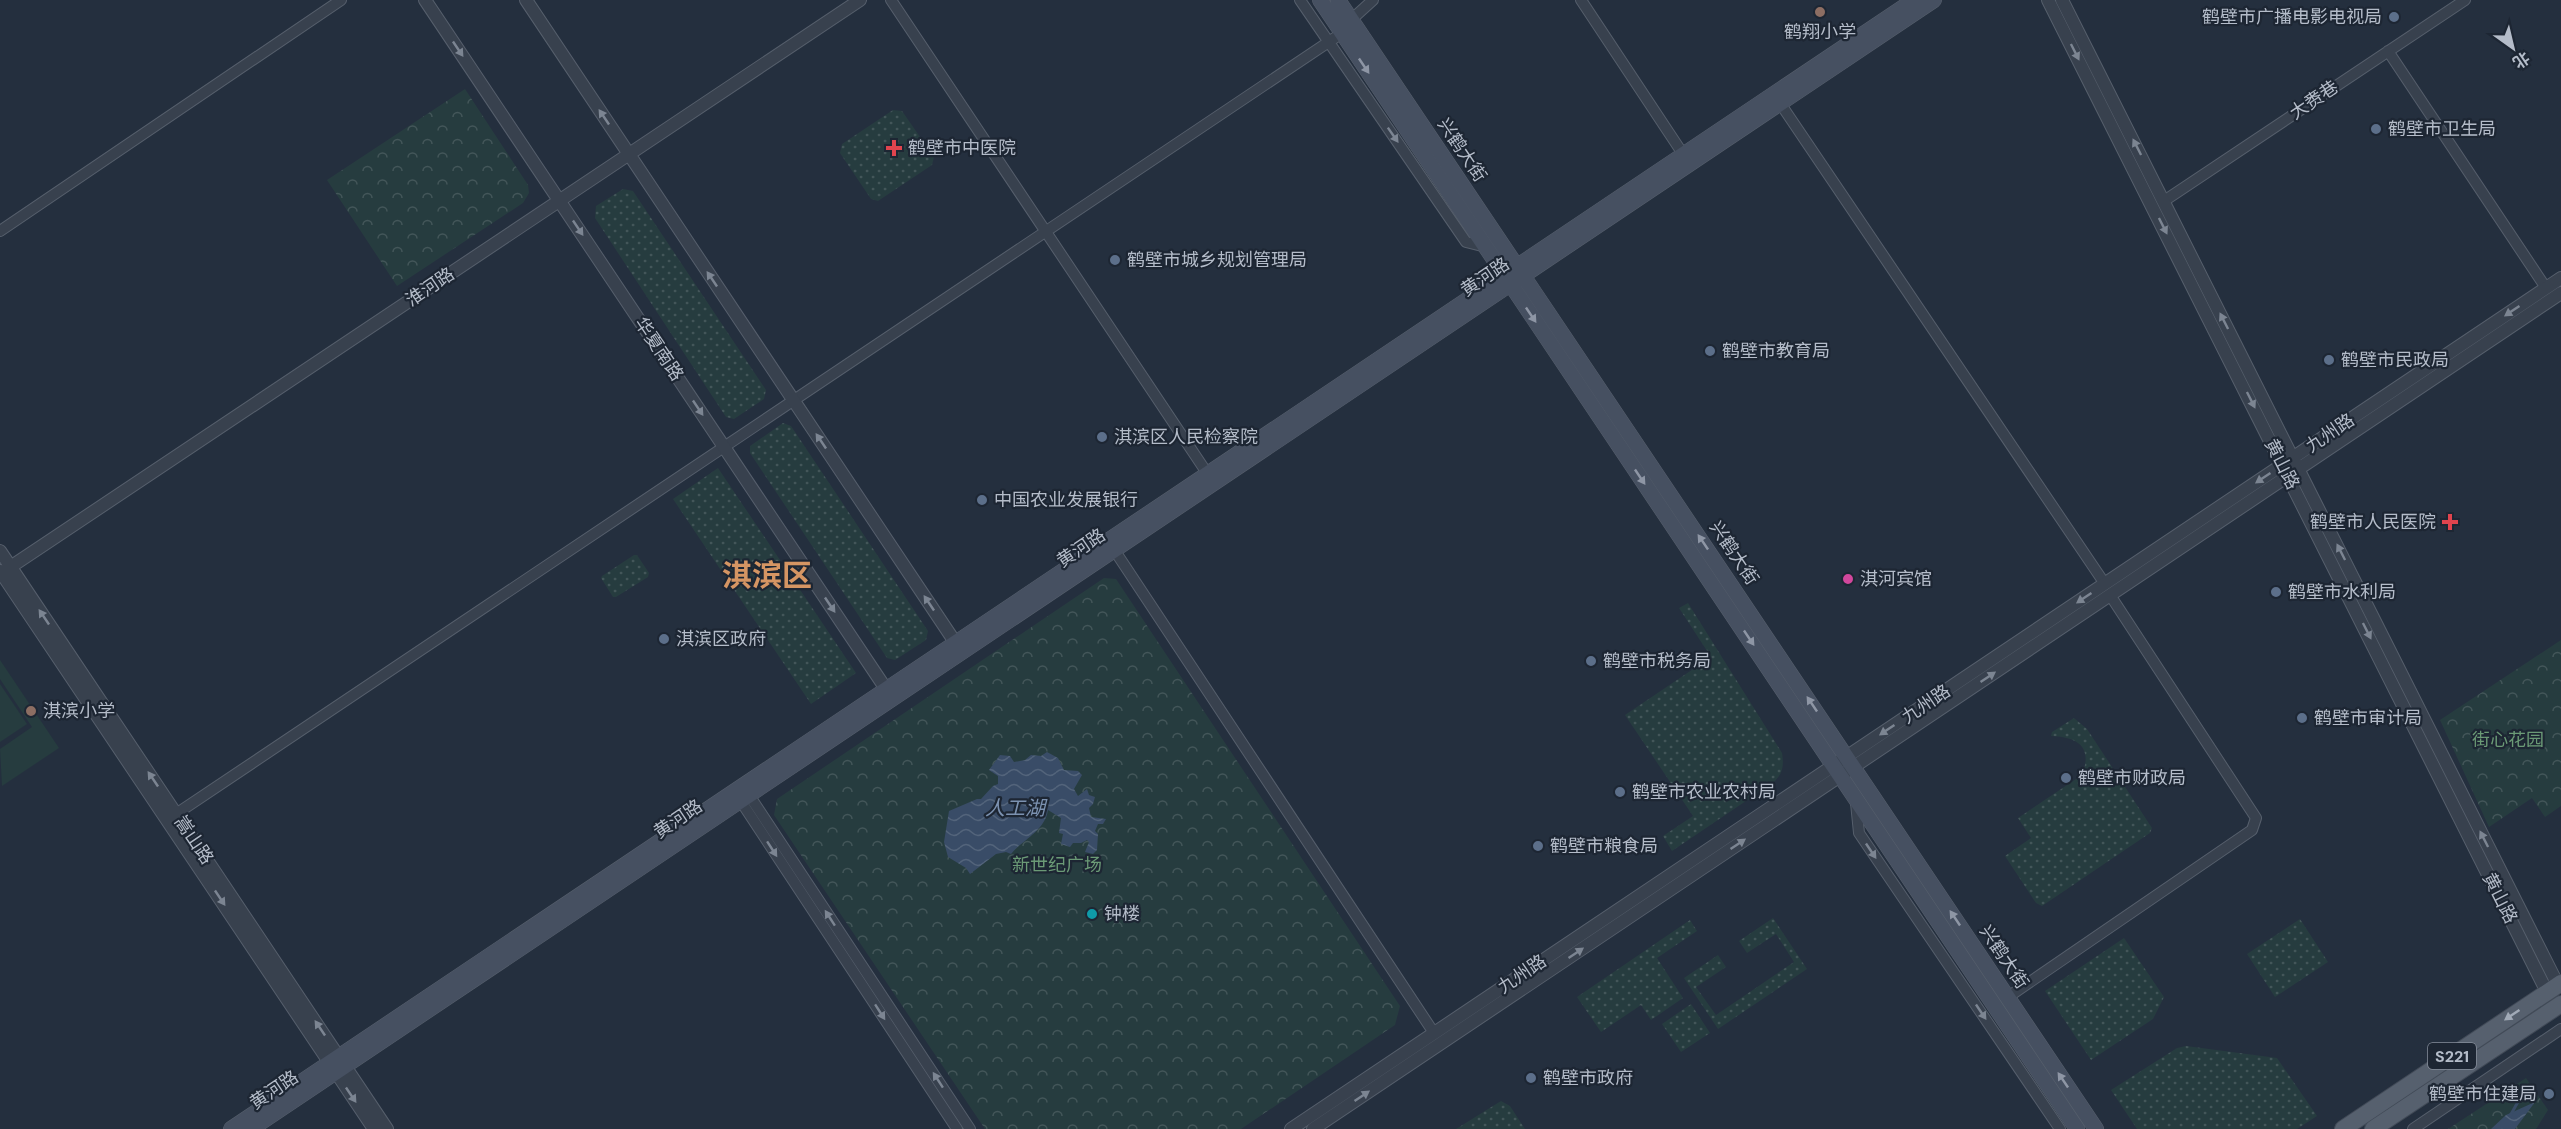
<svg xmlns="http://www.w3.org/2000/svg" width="2561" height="1129" font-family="'DM Sans','Noto Sans SC',sans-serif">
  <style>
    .grass { fill: url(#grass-dots) }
    .park { fill: url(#park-crowns) }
    .pitch { fill: #263c3f }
    .water { fill: url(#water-waves) }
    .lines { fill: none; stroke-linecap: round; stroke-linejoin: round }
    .stream { stroke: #394c67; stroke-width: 3 }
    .minor-casing { stroke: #565f6c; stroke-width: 12 }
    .tertiary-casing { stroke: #565f6c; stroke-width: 14 }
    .secondary-casing { stroke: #565f6c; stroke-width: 16 }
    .primary-casing { stroke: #414a57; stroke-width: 18 }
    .minor { stroke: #38414e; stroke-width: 10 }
    .tertiary { stroke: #38414e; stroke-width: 12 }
    .secondary { stroke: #465061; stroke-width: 15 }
    .primary { stroke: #56606e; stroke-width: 16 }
    .oneway { fill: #7c8592 }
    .oneway2 { fill: #8e96a5 }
    .oneway3 { fill: #a1aab7 }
    .education-dot { fill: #8d6e63; stroke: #1d2633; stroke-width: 2 }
    .service-dot { fill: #5c6f8a; stroke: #1d2633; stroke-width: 2 }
    .health-dot { fill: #e0444e; stroke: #1d2633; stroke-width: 2 }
    .hotel-dot { fill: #d1479c; stroke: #1d2633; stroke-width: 2 }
    .culture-dot { fill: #0f9aa8; stroke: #1d2633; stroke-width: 2 }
    .labels { text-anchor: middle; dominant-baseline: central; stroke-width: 4.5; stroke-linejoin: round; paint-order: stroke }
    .shield { fill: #1d2633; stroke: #878f9c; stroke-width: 1.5 }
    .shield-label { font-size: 16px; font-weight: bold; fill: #b4bcc9 }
    .poi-label { font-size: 18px; fill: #b4bcc9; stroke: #1d2633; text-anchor: start }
    .street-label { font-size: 18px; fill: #b4bcc9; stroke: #1d2633 }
    .park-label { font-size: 18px; fill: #6b9a76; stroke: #1d2633 }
    .water-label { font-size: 20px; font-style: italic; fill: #7c92b1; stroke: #1d2633 }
    .town-label { font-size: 30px; font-weight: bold; fill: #d59563; stroke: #1d2633 }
  </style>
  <defs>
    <pattern id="grass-dots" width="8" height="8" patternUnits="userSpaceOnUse" patternTransform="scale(1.5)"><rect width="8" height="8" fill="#263c3f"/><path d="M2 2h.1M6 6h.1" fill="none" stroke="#435659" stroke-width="1.8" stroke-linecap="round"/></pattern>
    <pattern id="park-crowns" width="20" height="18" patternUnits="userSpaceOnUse" patternTransform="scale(1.5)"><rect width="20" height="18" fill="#263c3f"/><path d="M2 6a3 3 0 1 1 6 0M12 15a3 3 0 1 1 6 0" fill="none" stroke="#435659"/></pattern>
    <pattern id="water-waves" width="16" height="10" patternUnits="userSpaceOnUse" patternTransform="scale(1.5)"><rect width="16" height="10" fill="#394c67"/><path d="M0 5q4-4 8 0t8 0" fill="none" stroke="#53647b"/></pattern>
  </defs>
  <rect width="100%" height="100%" fill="#242f3e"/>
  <path class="grass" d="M 893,110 L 902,111 L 934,157 L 932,165 L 878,201 L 871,199 L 840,153 L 842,144 Z
    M 623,189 L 633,191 L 766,390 L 764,399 L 734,419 L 726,417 L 595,218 L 596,206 Z
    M 783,423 L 791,426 L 928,631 L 926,640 L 895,660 L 887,658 L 750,453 L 750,446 Z
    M 718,468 L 856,673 L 811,704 L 673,499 Z
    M 634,555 L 637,555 L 649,573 L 648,577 L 616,597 L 613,597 L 601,578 L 602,576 Z
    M 1688,603 L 1782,753 C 1784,766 1783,773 1774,782 L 1672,851 L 1663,836 L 1693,816 L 1625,715 L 1711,657 L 1679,608 Z
    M 2074,718 L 2087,729 L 2152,828 L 2150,833 L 2042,906 L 2036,903 L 2005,856 L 2031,838 L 2018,818 L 2082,775 C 2093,747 2078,737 2051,736 L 2052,732 Z
    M 1773,918 L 1807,969 L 1718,1029 L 1684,978 L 1718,955 L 1726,967 L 1696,987 L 1716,1015 L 1794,962 L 1776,934 L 1747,953 L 1739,941 Z
    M 2300,919 L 2328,962 L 2275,997 L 2247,954 Z
    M 1690,920 L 1697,931 L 1657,958 L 1683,998 L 1651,1020 L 1641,1005 L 1601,1032 L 1577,997 Z
    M 2124,938 L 2164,997 L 2153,1019 L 2091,1060 L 2045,991 Z
    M 1691,1004 L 1710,1033 L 1681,1052 L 1662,1024 Z
    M 2186,1046 L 2277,1058 L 2317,1116 L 2297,1129 L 2137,1129 L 2111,1090 L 2177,1048 Z
    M 1501,1101 L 1510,1106 L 1525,1129 L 1456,1129 Z"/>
  <path class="park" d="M 465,89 L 528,185 L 529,193 L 523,203 L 397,286 L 327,180 Z
    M 1104,578 L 1116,579 L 1400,1006 L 1395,1025 L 1241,1129 L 985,1129 L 774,815 L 777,799 Z
    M 2561,640 L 2561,806 L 2545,817 L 2532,798 L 2489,827 L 2440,720 Z
    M 2526,1078 L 2548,1110 L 2536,1129 L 2448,1129 Z"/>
  <path class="pitch" d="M 0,660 L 59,748 L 2,786 L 0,749 L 32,727 L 0,679 Z
    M 0,684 L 27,724 L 0,742 Z"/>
  <path class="water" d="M 1047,752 L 1058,758 L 1064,770 L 1078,771 L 1082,775 L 1074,789 L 1078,796 L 1087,789 L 1089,795 L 1095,797 L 1093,804 L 1089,808 L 1091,817 L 1106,819 L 1103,824 L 1098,824 L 1095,831 L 1098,834 L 1097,850 L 1093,854 L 1085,852 L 1089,842 L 1087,840 L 1081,843 L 1073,843 L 1070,847 L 1061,844 L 1063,834 L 1059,833 L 1061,818 L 1048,810 C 1045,831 1022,840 1011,854 L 1006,852 L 996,854 L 970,874 L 966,868 L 948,857 L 944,842 L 949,811 L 977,799 L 981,799 L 993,786 L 998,784 L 998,776 L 989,770 L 1000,755 L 1010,756 L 1014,762 L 1025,760 L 1031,755 L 1041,756 Z
    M 2535,1102 L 2515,1129 L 2491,1129 L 2506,1115 Z"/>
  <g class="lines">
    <path class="stream" d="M 2510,1116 L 2519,1100"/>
    <g class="minor-casing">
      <path id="minor" d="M 891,0 L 1207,473
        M 1300,0 L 1466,242 L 1486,247
        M 1581,0 L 1683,154
        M 1351,20 L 1373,0
        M 2388,51 L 2546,288
        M 1780,103 L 2105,584
        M 2164,201 L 2465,0
        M 0,231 L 341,0
        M 1111,545 L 1434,1033
        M 749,795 L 970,1129
        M 740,800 L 957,1129
        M 1856,803 L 1859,833 L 2060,1129
        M 176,814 L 1342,33
        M 2008,997 L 2252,830 L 2256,818 L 2110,595
        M 2413,1129 L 2561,1029"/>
    </g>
    <g class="tertiary-casing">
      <path id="tertiary" d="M 425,0 L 890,695
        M 526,0 L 959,648
        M 2048,0 L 2547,992
        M 2062,0 L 2558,985
        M 0,551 L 387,1129
        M 0,571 L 374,1129
        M 0,574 L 860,0
        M 1291,1129 L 2561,278
        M 1313,1129 L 2561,293"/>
    </g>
    <g class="secondary-casing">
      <path id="secondary" d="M 1320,0 L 2077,1129
        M 1338,0 L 2096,1129
        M 231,1129 L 1914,0
        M 251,1129 L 1934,0"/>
    </g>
    <g class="primary-casing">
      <path id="primary" d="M 2343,1129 L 2561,983
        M 2373,1129 L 2561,1004"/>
    </g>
    <use href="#minor" class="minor"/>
    <use href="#tertiary" class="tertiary"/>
    <use href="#secondary" class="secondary"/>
    <use href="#primary" class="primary"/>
  </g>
  <defs><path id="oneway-solid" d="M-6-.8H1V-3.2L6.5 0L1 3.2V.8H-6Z" transform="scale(1.5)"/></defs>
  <g class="oneway">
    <use href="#oneway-solid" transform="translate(458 49) rotate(56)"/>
    <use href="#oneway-solid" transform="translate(2075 52) rotate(63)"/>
    <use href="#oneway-solid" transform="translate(604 117) rotate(-124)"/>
    <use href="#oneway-solid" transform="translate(1393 135) rotate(55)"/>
    <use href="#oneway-solid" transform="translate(2137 147) rotate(-117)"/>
    <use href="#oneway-solid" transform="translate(2163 226) rotate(63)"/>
    <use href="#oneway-solid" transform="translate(578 228) rotate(56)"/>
    <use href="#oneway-solid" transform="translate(712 279) rotate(-124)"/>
    <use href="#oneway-solid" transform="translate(2512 311) rotate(146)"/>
    <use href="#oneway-solid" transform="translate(2224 321) rotate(-117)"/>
    <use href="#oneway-solid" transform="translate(2251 400) rotate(63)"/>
    <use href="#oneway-solid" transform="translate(698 408) rotate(56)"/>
    <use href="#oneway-solid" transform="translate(821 441) rotate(-124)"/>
    <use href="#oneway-solid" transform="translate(2263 478) rotate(146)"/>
    <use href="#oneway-solid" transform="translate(2341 552) rotate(-117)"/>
    <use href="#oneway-solid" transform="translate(2084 598) rotate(146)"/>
    <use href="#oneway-solid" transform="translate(929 603) rotate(-124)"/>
    <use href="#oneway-solid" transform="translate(830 605) rotate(56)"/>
    <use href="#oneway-solid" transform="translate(44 617) rotate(-124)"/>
    <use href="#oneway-solid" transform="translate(2367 631) rotate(63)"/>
    <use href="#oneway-solid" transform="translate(1988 677) rotate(-34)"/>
    <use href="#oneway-solid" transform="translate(1887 730) rotate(146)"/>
    <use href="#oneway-solid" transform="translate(153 779) rotate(-124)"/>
    <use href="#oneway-solid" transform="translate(2484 839) rotate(-117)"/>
    <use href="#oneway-solid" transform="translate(1738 844) rotate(-34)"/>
    <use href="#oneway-solid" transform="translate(772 849) rotate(57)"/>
    <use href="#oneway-solid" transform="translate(1871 851) rotate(56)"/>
    <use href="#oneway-solid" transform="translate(220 898) rotate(56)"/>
    <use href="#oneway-solid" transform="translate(830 918) rotate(-123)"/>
    <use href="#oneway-solid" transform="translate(1576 953) rotate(-34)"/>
    <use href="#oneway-solid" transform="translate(880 1012) rotate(57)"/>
    <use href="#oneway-solid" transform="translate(1981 1012) rotate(56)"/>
    <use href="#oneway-solid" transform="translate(320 1028) rotate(-124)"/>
    <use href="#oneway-solid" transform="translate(938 1080) rotate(-123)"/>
    <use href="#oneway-solid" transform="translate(351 1095) rotate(56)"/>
    <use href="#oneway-solid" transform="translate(1362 1096) rotate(-34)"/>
  </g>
  <g class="oneway2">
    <use href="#oneway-solid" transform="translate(1364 66) rotate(56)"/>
    <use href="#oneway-solid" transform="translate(1531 315) rotate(56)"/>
    <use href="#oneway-solid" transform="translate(1640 477) rotate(56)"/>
    <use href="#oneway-solid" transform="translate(1703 542) rotate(-124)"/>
    <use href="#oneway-solid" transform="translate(1749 638) rotate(56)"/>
    <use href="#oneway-solid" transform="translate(1812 704) rotate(-124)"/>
    <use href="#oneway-solid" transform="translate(1955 918) rotate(-124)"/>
    <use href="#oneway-solid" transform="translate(2063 1080) rotate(-124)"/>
  </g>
  <use class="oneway3" href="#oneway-solid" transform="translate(2512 1015) rotate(146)"/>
  <g class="education-dot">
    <circle cx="1820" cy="12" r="6"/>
    <circle cx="31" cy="711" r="6"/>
  </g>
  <g class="service-dot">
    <circle cx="2394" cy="17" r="6"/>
    <circle cx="2376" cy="129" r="6"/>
    <circle cx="1115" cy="260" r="6"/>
    <circle cx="1710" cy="351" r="6"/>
    <circle cx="2329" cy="360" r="6"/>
    <circle cx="1102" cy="437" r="6"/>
    <circle cx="982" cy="500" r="6"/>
    <circle cx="2276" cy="592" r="6"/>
    <circle cx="664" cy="639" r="6"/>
    <circle cx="1591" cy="661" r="6"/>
    <circle cx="2302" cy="718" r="6"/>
    <circle cx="2066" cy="778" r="6"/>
    <circle cx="1620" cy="792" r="6"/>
    <circle cx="1538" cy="846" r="6"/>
    <circle cx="1531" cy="1078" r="6"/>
    <circle cx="2549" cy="1094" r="6"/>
  </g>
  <g class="health-dot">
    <path d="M891 139h6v6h6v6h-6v6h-6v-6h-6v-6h6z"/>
    <path d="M2447 513h6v6h6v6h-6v6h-6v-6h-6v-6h6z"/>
  </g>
  <circle class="hotel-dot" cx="1848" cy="579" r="6"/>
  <circle class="culture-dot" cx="1092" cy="914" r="6"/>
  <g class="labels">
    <rect class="shield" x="2428" y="1043" width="48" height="26" rx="4.5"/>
    <g class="shield-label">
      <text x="2452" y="1056">S221</text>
    </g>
    <g class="poi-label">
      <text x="2382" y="17" text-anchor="end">鹤壁市广播电影电视局</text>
      <text x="1820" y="32" text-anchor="middle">鹤翔小学</text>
      <text x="2388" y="129">鹤壁市卫生局</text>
      <text x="908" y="148">鹤壁市中医院</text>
      <text x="1127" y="260">鹤壁市城乡规划管理局</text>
      <text x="1722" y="351">鹤壁市教育局</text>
      <text x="2341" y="360">鹤壁市民政局</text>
      <text x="1114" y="437">淇滨区人民检察院</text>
      <text x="994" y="500">中国农业发展银行</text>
      <text x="2436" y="522" text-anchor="end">鹤壁市人民医院</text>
      <text x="1860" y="579">淇河宾馆</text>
      <text x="2288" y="592">鹤壁市水利局</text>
      <text x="676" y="639">淇滨区政府</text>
      <text x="1603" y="661">鹤壁市税务局</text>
      <text x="43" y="711">淇滨小学</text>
      <text x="2314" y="718">鹤壁市审计局</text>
      <text x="2078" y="778">鹤壁市财政局</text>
      <text x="1632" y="792">鹤壁市农业农村局</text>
      <text x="1550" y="846">鹤壁市粮食局</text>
      <text x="1104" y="914">钟楼</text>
      <text x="1543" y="1078">鹤壁市政府</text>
      <text x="2537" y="1094" text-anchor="end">鹤壁市住建局</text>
    </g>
    <g class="street-label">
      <text transform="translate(2314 100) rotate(-34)">大赉巷</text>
      <text transform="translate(1462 150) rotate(56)">兴鹤大街</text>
      <text transform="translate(1485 277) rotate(-34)">黄河路</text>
      <text transform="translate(430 287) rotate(-34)">淮河路</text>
      <text transform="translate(659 349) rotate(56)">华夏南路</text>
      <text transform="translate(2330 433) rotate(-34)">九州路</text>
      <text transform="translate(2282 464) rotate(63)">黄山路</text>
      <text transform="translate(1081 548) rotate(-34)">黄河路</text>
      <text transform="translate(1734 553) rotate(56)">兴鹤大街</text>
      <text transform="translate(1926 704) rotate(-34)">九州路</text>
      <text transform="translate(678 819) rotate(-34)">黄河路</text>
      <text transform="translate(194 840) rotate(56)">嵩山路</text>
      <text transform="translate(2500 898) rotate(63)">黄山路</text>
      <text transform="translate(2004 957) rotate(56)">兴鹤大街</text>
      <text transform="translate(1522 974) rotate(-34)">九州路</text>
      <text transform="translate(274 1090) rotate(-34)">黄河路</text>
    </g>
    <g class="park-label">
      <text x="2508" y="740">街心花园</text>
      <text x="1057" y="865">新世纪广场</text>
    </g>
    <g class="water-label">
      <text x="1015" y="808">人工湖</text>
    </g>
    <g class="town-label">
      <text x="767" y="575">淇滨区</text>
    </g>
  </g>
  <g transform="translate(2513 48) rotate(146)" stroke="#1d2633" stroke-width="4.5" paint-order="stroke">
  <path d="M0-4.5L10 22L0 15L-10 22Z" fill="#b4bcc9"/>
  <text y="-9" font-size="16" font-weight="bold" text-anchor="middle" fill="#b4bcc9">北</text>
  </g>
</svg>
